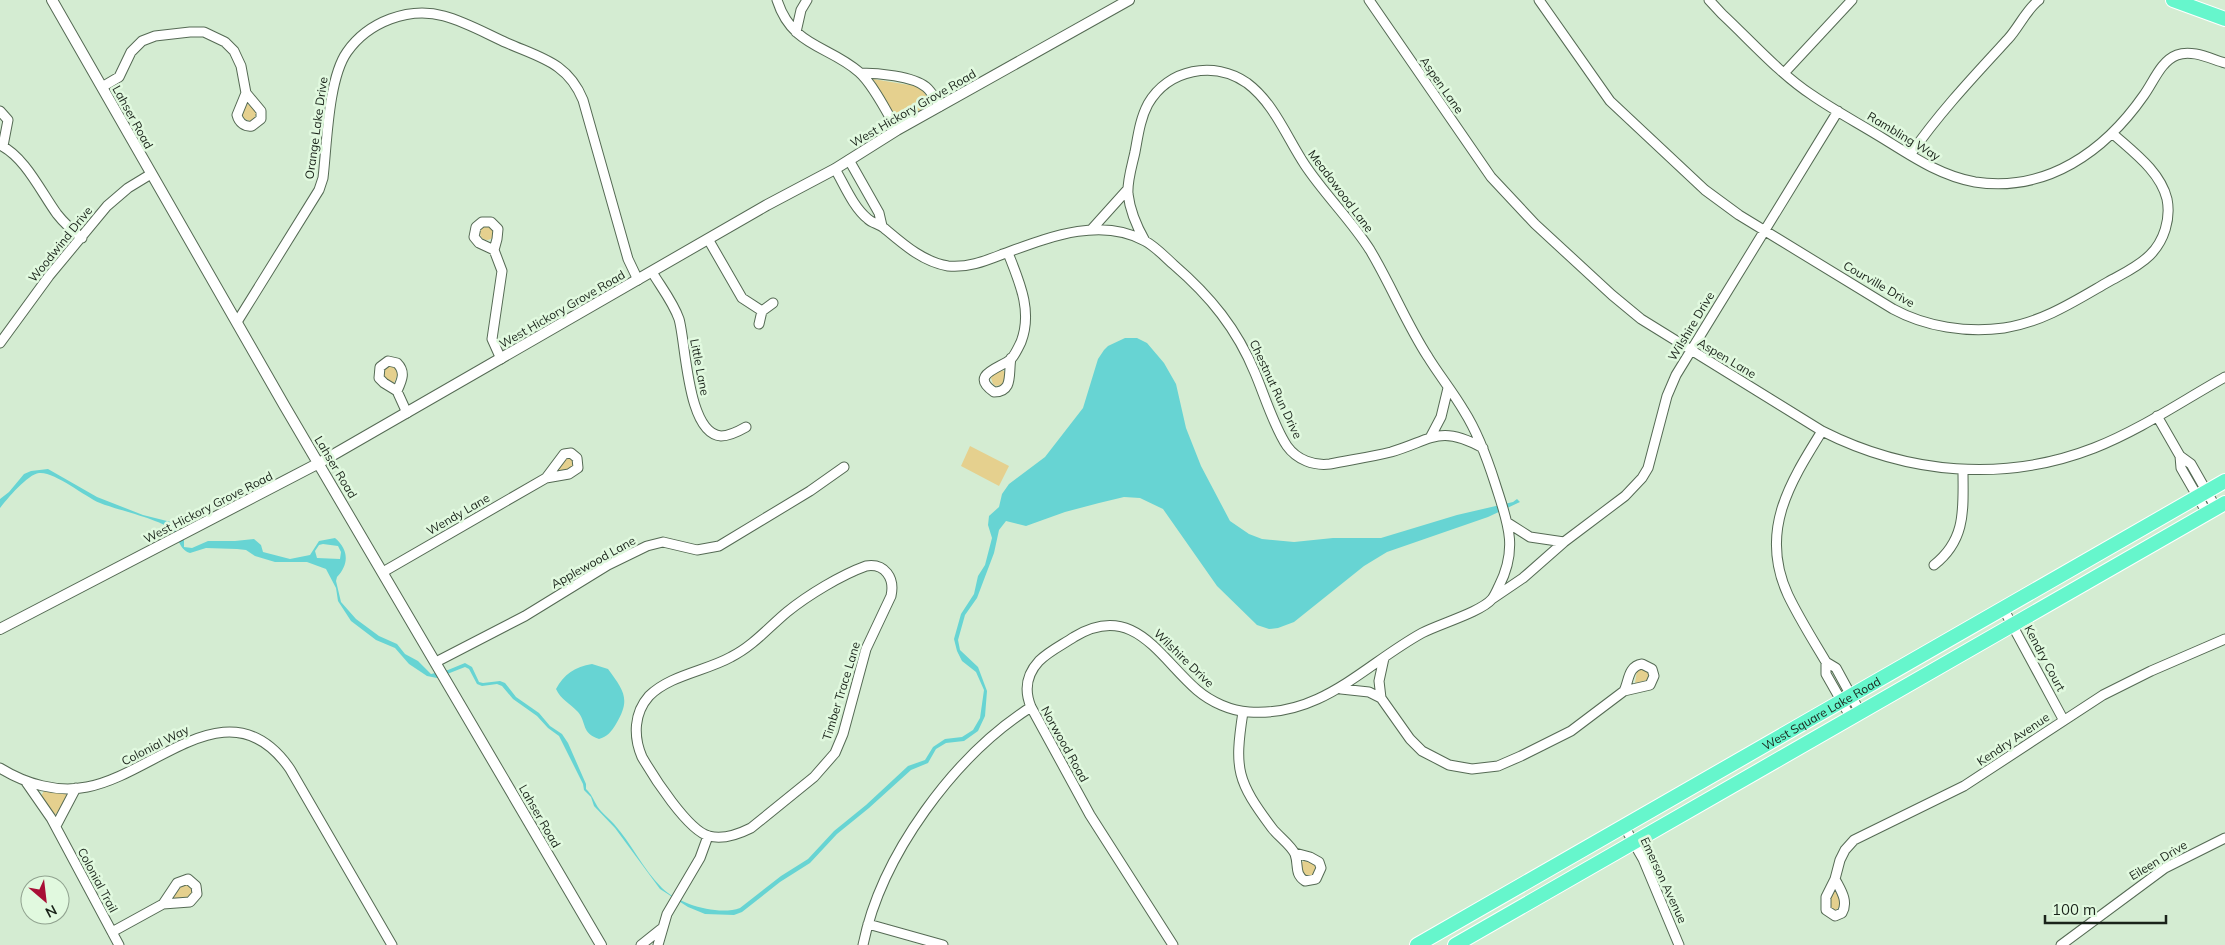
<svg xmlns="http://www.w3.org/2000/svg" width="2225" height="945" font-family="Mulish,sans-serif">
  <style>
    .green { fill: #e5d08e }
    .water { fill: #67d4d3; fill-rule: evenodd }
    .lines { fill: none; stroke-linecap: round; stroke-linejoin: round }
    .minor-casing { stroke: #556a54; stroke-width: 11 }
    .tertiary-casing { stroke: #556a54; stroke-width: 12 }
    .trunk-casing { stroke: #fff; stroke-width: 16 }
    .minor { stroke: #fff; stroke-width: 9 }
    .tertiary { stroke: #fff; stroke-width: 10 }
    .trunk { stroke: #66f6cc; stroke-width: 14 }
    .labels { text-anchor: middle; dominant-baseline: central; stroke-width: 5; stroke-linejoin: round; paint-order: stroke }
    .street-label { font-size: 12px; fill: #1a231a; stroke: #e1f9df }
  </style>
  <rect width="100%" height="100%" fill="#d4ecd2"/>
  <path class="green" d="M 873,79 L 915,86 L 922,90 L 927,97 L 926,106 L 908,118 L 899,118 L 893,113 Z
    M 247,104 C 254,107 259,112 254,119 L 250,121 L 243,118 L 242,114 Z
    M480 233a7 7 0 1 1 14 0a7 7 0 1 1-14 0Z
    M 390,366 L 396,368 L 398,373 L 394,383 L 386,379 L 383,374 L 385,368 Z
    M 1002,370 L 1005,372 L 1004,384 L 996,386 L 993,384 L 991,378 L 994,373 Z
    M 970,446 L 1009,466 L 999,486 L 961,466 Z
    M 569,457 L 573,458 L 574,469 L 557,471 L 562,460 Z
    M 1643,669 L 1649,672 L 1648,680 L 1635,683 L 1637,671 Z
    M 44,791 L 66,794 C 67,801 61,812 54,815 L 41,796 Z
    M 1304,861 L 1313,863 L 1316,867 L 1312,876 L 1307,876 L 1302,872 L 1301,863 Z
    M 190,883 L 194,892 L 189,899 L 172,899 L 179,886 Z
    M 1836,890 L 1841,905 L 1836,910 L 1831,908 C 1830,901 1830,894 1836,890 Z"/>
  <path class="water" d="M 1125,338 L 1137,338 L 1147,343 L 1164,363 L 1176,384 L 1186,428 L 1201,466 L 1230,521 L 1249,534 L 1262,539 L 1294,542 L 1333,538 L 1381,538 L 1457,515 L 1513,502 L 1517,499 L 1520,502 L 1488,517 L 1387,552 L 1364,566 L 1294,622 L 1278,628 L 1269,629 L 1257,625 L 1217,586 L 1163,509 L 1140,498 L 1124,497 L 1099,503 L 1065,512 L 1026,526 L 1006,521 L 999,530 L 994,553 L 977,598 L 965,615 L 958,640 L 960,650 L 978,667 L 987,691 L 985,716 L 978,731 L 964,741 L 946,743 L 936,749 L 928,763 L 911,770 L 869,808 L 837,834 L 810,863 L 780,882 L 742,912 L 734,915 L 705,914 L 688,907 L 660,889 L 615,828 L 594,806 L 591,797 L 584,790 L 583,784 L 559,736 L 548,728 L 537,716 L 513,699 L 502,686 L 497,684 L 482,686 L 477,684 L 469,669 L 465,667 L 437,678 L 427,676 L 409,664 L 395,648 L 376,640 L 351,621 L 338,601 L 336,588 L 326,569 L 307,562 L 275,562 L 255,556 L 246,550 L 237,549 L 206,548 L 190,553 C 178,549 180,538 172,530 C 160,519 117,510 100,503 C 84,496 54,471 39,473 C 28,474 7,499 0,508 L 0,499 L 9,492 L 24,474 L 31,471 L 48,469 L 97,497 L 143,515 L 171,522 L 184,540 L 184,547 L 192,548 L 208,541 L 235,541 L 254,539 L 261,545 L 263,552 L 290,559 L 310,555 L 319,541 L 335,538 C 349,550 349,564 337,577 L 336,581 L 341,602 L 356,619 L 379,636 L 397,644 L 405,654 L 418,661 L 431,674 L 448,670 L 465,663 L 472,667 L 479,682 L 483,683 L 500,681 L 505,683 L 516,697 L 539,713 L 550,726 L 562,734 L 568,743 L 586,784 L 586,789 C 592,795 592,797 596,804 C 599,811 608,817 614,824 C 631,843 643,869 662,888 C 678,904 718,916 740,908 L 781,876 L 808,859 L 834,831 L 866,805 L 908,766 L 925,760 L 933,747 L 945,739 L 962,737 L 973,730 L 980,718 L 984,690 L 976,672 L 962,661 L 957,651 L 954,639 L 961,614 L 974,594 L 978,576 L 985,565 L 992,538 L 988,525 L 989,516 L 999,507 L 1002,494 L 1009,484 L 1045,457 L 1083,408 L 1098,359 L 1104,350 L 1108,346 ZM 323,544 L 338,546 L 341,552 L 340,559 L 317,558 L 315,551 L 319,545 Z
    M 592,664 L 608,669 C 624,691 631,699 616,724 C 612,731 607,737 599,739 C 581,733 587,723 578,712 C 570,703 561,700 556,689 C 564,674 575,667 592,664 Z"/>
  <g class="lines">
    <g class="minor-casing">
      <path id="minor" d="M 777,0 C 792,47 828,45 859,72 C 873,84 888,114 897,130
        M 1369,0 L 1491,177 L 1535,224 L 1612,295 L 1641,319 L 1822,431 C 1907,474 2004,483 2094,448 C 2140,430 2182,401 2225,377
        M 1539,0 L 1610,101 L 1705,190 L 1739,215 L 1893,309 C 1926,327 1967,333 2004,328 C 2043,322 2075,301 2108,282 C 2122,274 2138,267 2150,255 C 2164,241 2171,219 2167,199 C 2160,171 2133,152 2112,133
        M 1709,0 L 1722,14 C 1751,41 1780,74 1812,95 C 1835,111 1860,124 1884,139 C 1913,157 1941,176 1975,182 C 2047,193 2105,151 2144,95 C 2154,81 2161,61 2177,55 C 2192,49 2211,59 2225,63
        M 796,32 L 801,10 L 807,0
        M 1785,72 L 1852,0
        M 861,73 C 877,73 913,76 926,87 C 932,92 935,99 940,106
        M 102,87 L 119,77 L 131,52 L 142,41 L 155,36 L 190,32 L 204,32 L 225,42 L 234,51 L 241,66 L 246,93 L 237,115 C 239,123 245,127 252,126 L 261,119 L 261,111 L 246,93
        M 0,111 L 8,120 L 3,146
        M 0,145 C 25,157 41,192 57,214 C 64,223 73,231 82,238
        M 1910,155 C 1939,113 1973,77 2008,39 C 2019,27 2026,10 2039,0
        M 849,160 L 879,213 L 882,226
        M 835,169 C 844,184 853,207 868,219 C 872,223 879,224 884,228 C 903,244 923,262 948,266 C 968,268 985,261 1003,254 C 1047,238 1100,216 1145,241 C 1156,247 1165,257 1174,265 C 1210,296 1237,329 1255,373 C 1264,394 1274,427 1287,446 C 1297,460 1314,466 1330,464 C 1350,460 1371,457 1391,452 C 1432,440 1439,424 1483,448
        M 1091,230 L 1127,190
        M 708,239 L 742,298 L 762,311
        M 1145,241 C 1137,227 1130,211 1128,194 C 1127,181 1132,166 1135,152 C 1138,136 1140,119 1148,104 C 1168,69 1214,60 1247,83 C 1274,103 1287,138 1305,165 C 1325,195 1351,220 1370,250 C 1391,285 1406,323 1428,357 C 1439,375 1453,392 1464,411 C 1478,433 1487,458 1495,483 C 1507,521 1519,547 1499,586 C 1497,590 1495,595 1492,599 C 1481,612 1439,624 1422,633 C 1364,665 1322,717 1249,712 C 1231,711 1211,702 1197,690 C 1159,657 1133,601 1074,637 C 1062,645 1049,651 1039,661 C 1026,675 1024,690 1031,707 L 1090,815 L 1173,945
        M 494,250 L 479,243 L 474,237 L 476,227 L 482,222 L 491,222 L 498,229 L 497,239 L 494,250 L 502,271 L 492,339 L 501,359
        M 1008,253 C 1019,281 1033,311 1021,342 C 1018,348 1015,355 1011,359 C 1001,368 968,374 994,392 C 1014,392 1008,373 1011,358
        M 652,272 C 661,287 673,302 679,319 C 686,343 687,434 721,436 C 730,436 739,431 746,427
        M 237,322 L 319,190 L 323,178 C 327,144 328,79 347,52 C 368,22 409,6 444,16 C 466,22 487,34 507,43 C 541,58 568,63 583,100 L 628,259 L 638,280
        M 759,324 L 762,311 L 773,303
        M 0,343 L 49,276 L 107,206 L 128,188 L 151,174
        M 397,391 L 384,383 L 379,378 L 380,367 L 388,361 L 397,363 C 406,372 402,380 397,391 L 407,413
        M 2157,416 L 2180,456 L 2181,468 L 2207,513
        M 1822,431 C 1789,484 1759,532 1788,595 C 1799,618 1813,640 1826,662 L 1826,674 L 1851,718
        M 1431,436 L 1441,417 L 1448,388
        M 2180,456 L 2191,464 L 2216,508
        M 1508,523 L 1530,537 L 1564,542 L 1625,496 L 1642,478 L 1648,468 L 1667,396 L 1676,375 L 1838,111
        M 1934,565 C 1967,539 1963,508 1963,470
        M 866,566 C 885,563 895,578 891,596 L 866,649 L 843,734 L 835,753 L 814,777 L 751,828 C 739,834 723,840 709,836 C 688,831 653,776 642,757 C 633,736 634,713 649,696 C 670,675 706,671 731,657 C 753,646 769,627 787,612 C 808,595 841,575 866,566 Z
        M 383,572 L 546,478 L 569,474 L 578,468 L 577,458 L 571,453 L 564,454 L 546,478
        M 1492,599 L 1523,578 L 1564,542
        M 2003,608 L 2063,719
        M 436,662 L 525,616 L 608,565 L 647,546 L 663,542 L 697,550 L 719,546 L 810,491 L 844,467
        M 1826,662 L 1836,668 L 1860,712
        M 1341,689 L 1369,692 L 1381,698 L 1410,739 L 1422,751 L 1449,765 L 1472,769 L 1498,766 L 1521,756 L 1571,731 L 1624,691 L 1650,685 L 1654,676 L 1652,669 L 1642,664 C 1628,666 1629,681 1624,691
        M 1381,698 L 1379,681 L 1384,658
        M 1243,712 C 1234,770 1237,781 1272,828 C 1278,836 1291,845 1295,854 C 1299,865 1294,874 1305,881 L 1316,879 L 1321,868 L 1319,862 L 1310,857 L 1295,853
        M 0,768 C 26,784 57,793 87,787 C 156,774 230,682 290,769 L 392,945
        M 26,782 L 51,818 L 119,945
        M 56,826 L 76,788
        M 1624,826 L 1643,859 L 1679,945
        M 1835,879 C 1840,889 1849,901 1842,913 L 1835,916 L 1826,910 L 1826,897 L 1835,879 L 1840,860 L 1845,850 L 1854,840 L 1964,786 L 2103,695 L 2151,671 L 2225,639
        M 868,924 L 943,945
        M 112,932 L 163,904 L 190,902 L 197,894 L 196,886 L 188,879 L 177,883 L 163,904
        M 641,945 L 661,929
        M 658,945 L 667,914 L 700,858 L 708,836
        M 863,945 C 881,856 954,756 1031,707
        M 2061,945 L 2165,868 L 2225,838"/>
    </g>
    <g class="tertiary-casing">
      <path id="tertiary" d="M 52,0 L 284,405 L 601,945
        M 0,629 L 319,463 L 767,205 L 835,169 L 897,130 L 1129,0"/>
    </g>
    <g class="trunk-casing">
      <g id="trunk">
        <path d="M 2173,0 L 2225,19"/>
        <path id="s1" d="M 1417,945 L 2225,481"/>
        <path d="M 1455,945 L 2225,503"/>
      </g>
    </g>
    <use href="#minor" class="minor"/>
    <use href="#tertiary" class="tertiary"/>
    <use href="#trunk" class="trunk"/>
  </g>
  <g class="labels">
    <g class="street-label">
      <text transform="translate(1442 85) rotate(55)">Aspen Lane</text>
      <text transform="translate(913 108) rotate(-30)">West Hickory Grove Road</text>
      <text transform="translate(133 117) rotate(61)">Lahser Road</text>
      <text transform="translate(316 128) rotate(-82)">Orange Lake Drive</text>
      <text transform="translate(1904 136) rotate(31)">Rambling Way</text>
      <text transform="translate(1341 191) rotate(53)">Meadowood Lane</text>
      <text transform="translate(60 244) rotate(-51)">Woodwind Drive</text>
      <text transform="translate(1879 284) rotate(30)">Courville Drive</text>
      <text transform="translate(562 309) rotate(-30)">West Hickory Grove Road</text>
      <text transform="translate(1691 326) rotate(-59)">Wilshire Drive</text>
      <text transform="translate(1727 358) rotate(31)">Aspen Lane</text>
      <text transform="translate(700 367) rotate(79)">Little Lane</text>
      <text transform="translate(1276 389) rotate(65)">Chestnut Run Drive</text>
      <text transform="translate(336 467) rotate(59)">Lahser Road</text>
      <text transform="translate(208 507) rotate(-27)">West Hickory Grove Road</text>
      <text transform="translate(458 514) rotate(-30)">Wendy Lane</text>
      <text transform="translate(593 562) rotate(-29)">Applewood Lane</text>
      <text transform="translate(1184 658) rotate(44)">Wilshire Drive</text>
      <text transform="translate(2045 658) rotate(62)">Kendry Court</text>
      <text transform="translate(841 691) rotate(-73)">Timber Trace Lane</text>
      <text stroke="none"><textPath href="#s1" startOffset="466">West Square Lake Road</textPath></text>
      <text transform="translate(2013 739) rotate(-34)">Kendry Avenue</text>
      <text transform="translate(1065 744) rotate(61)">Norwood Road</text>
      <text transform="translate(155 745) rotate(-27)">Colonial Way</text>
      <text transform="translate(540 816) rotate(60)">Lahser Road</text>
      <text transform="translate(2158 860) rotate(-31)">Eileen Drive</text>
      <text transform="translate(98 880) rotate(62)">Colonial Trail</text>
      <text transform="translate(1664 880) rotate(65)">Emerson Avenue</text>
    </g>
  </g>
  <g transform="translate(45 900) rotate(152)"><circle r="24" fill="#e1f9df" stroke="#91a390"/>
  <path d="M0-4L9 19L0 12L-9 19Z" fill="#a80f36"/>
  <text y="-8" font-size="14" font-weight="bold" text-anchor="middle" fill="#1a231a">N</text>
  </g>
  <path d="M2045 915v8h121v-8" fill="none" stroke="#1a231a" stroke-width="2.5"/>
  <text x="2052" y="915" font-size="15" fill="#1a231a" stroke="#e1f9df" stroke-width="4" paint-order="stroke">100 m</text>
</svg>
